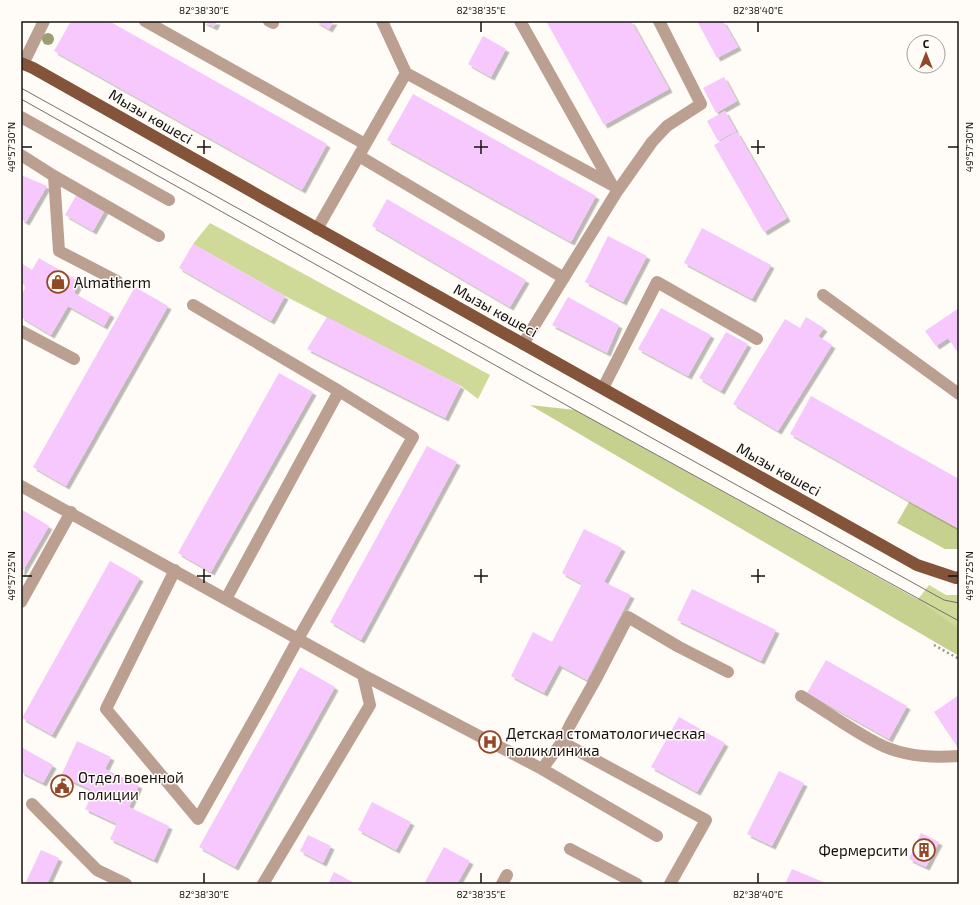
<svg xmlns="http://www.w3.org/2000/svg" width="980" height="905" font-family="'Exo 2',sans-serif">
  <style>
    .green { fill: #cfd998 }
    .forest { fill: #c6d08f }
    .building { fill: #f7c8fd; filter: url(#shadow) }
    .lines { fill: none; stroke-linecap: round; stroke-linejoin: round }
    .path { stroke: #989592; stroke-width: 2.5; stroke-dasharray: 2 3; stroke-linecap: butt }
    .minor { stroke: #bba091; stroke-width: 12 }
    .major { stroke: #83543a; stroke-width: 12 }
    .tram { stroke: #73706d; stroke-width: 1 }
    .tree { fill: #9c9e72 }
    .ticks { fill: none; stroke: #141210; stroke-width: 1.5 }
    .labels { text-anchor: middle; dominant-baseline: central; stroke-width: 3; stroke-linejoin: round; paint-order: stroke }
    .street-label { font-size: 15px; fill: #141210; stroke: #fffbf7 }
    .poi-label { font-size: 15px; fill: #141210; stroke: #fffbf7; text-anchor: start }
    .neatline { fill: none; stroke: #141210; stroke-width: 1.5 }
    .ticks-label { font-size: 10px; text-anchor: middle; fill: #141210 }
  </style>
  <defs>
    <filter id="shadow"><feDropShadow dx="3.5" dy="3.5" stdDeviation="0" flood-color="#0004"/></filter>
  </defs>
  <rect width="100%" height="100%" fill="#fffbf7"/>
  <path class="green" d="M 210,223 L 490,375 L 478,399 L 461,386 L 285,296 L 193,244 Z
    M 929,585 L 946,595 L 959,595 L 959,635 L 913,606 Z"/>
  <path class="forest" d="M 530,405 L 575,410 L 917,599 L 959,629 L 959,656 Z
    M 909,502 L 959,529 L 959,549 L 945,549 L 897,523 Z"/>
  <path class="building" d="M 71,21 L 109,21 L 327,144 L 302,190 L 54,51 Z
    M 202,21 L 217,21 L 214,27 Z
    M 315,21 L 334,21 L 329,29 Z
    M 546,21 L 631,21 L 669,89 L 604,125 Z
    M 697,21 L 723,21 L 738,47 L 717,58 Z
    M 483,36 L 506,49 L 491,77 L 468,64 Z
    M 724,77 L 737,101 L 716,113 L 703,88 Z
    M 413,94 L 596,196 L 571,242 L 387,140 Z
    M 725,111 L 736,131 L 718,141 L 707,121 Z
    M 737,132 L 787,218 L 764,232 L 714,145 Z
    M 21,175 L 47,186 L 26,222 L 21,219 Z
    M 77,194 L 105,210 L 93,231 L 65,215 Z
    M 387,199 L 526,280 L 510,307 L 372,226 Z
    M 702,228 L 771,265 L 752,299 L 684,263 Z
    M 608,236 L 647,256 L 623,302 L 585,282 Z
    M 193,244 L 285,296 L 271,321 L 179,268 Z
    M 39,258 L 80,282 L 74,293 L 111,314 L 104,326 L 68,306 L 51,335 L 21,317 L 21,296 L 26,286 L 21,283 L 21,263 L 32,270 Z
    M 135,287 L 168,306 L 66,486 L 33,467 Z
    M 568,297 L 619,325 L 607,353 L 552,325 Z
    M 661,308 L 711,335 L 688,376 L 638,349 Z
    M 959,308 L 959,354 L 948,338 L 936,346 L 925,331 Z
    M 327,317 L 461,386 L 445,418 L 307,349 Z
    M 806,317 L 824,328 L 818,336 L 832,345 L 778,431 L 733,404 L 785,319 L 800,328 Z
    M 726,332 L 748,344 L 721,391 L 699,378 Z
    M 279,373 L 313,392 L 211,572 L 178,553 Z
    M 811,396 L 959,479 L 959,529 L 790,434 Z
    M 427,446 L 457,462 L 361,640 L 330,622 Z
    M 21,509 L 49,526 L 21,574 Z
    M 584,529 L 622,548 L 604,582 L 631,595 L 587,680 L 559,665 L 544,693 L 511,676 L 533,632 L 552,642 L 582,584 L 562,573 Z
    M 110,561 L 140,578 L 52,735 L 22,718 Z
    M 692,589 L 776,630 L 761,661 L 677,620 Z
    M 826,660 L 907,706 L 889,739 L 807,693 Z
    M 300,667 L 335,687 L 235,867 L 199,847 Z
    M 959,695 L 959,747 L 958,748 L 934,712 Z
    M 679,717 L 725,743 L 697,792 L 651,767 Z
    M 77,741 L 111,757 L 105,769 L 139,785 L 129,807 L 169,826 L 154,860 L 110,839 L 117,824 L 85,809 L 94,791 L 61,776 Z
    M 21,747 L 53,765 L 43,783 L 21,772 Z
    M 779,771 L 804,783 L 772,846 L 747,834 Z
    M 372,802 L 411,822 L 396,850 L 358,830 Z
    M 921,833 L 939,842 L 926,867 L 909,859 Z
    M 308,835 L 331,846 L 323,863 L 300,851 Z
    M 444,847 L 470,861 L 457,884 L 424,884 Z
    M 41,850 L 59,858 L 47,884 L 25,884 Z
    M 792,869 L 828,884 L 785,884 Z
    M 334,872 L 356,884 L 328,884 Z"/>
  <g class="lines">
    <path class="path" d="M 934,645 L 959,659"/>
    <path class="minor" d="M 145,21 L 365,144
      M 269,21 L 273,23
      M 520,21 L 612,185
      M 23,64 L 44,21
      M 406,73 L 612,185
      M 21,117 L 169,200
      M 21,155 L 54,176 L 159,236
      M 359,156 L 564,278
      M 54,176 L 59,251 L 117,281
      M 317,229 L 406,73 L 382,21
      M 823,295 L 959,394
      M 21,331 L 74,359
      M 523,344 L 616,193 L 652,142 L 667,126 L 701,104 L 659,21
      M 603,388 L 657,282 L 757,339
      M 21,486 L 363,675 L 370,705 L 263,884
      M 175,570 L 106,709 L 198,819 L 265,700 L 298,639 L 413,437 L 339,391 L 193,305
      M 226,599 L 339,391
      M 21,602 L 71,512
      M 363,675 L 542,769 L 657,836
      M 801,696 C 826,711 851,730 877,743 C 901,756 933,758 959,756
      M 562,742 L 570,725 L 597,677 L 628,617 L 679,647 L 728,672
      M 542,769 L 562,742 L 706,820 L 670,884
      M 32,804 L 97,870 L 126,884
      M 570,849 L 637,884
      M 502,884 L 507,875"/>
    <path class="major" d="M 21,63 L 33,68 C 327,235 623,399 917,565 L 956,578 L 959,577"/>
    <path class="tram" d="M 21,88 L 944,600 L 959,603
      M 21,99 L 575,410 L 959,621"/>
  </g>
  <circle class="tree" cx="48" cy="39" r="6"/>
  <path class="ticks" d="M 204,22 L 204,32M 481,22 L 481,32M 758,22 L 758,32M 204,140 L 204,154M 481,140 L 481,154M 758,140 L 758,154M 22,147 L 32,147M 197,147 L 211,147M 474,147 L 488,147M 751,147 L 765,147M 948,147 L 958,147M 204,569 L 204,583M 481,569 L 481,583M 758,569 L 758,583M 22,576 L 32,576M 197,576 L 211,576M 474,576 L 488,576M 751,576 L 765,576M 948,576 L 958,576M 204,873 L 204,883M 481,873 L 481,883M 758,873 L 758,883"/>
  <defs>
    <g id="shop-ring" transform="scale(1.15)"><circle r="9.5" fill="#fffbf7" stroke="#904826" stroke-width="1.5"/><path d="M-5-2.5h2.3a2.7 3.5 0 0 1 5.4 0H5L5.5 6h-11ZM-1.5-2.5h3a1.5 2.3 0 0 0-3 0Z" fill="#904826"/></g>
    <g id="hospital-ring" transform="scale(1.15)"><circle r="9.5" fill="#fffbf7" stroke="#904826" stroke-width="1.5"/><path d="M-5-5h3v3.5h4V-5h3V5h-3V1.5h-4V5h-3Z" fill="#904826"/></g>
    <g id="civic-ring" transform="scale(1.15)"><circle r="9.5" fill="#fffbf7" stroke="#904826" stroke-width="1.5"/><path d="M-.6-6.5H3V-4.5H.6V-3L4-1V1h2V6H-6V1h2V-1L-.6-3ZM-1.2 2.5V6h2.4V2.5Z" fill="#904826"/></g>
    <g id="building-ring" transform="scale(1.15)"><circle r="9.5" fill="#fffbf7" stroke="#904826" stroke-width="1.5"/><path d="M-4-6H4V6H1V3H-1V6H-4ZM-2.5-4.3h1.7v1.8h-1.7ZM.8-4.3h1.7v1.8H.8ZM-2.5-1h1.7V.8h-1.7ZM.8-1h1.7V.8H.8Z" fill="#904826"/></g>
  </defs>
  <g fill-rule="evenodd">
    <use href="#shop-ring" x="58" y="282"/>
    <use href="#hospital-ring" x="490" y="742"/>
    <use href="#civic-ring" x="62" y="786"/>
    <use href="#building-ring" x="924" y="850"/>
  </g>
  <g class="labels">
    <g class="street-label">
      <text transform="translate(151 116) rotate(30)">Мызы көшесі</text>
      <text transform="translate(496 310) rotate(29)">Мызы көшесі</text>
      <text transform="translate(779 469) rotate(29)">Мызы көшесі</text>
    </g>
    <g class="poi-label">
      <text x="74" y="282">Almatherm</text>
      <text x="506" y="733">Детская стоматологическая<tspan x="506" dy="17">поликлиника</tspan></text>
      <text x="78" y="777">Отдел военной<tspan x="78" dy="17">полиции</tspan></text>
      <text x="908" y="850" text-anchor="end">Фермерсити</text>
    </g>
  </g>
  <rect width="980" height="905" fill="none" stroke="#fffbf7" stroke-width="44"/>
  <g transform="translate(926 54)"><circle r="19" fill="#fffbf7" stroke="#a19e9b"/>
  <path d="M0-3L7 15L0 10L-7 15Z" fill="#904826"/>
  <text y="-6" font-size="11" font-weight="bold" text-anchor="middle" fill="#141210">С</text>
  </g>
  <rect x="22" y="22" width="936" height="861" class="neatline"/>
  <g class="ticks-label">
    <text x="204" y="14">82°38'30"E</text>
    <text x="481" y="14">82°38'35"E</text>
    <text x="758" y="14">82°38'40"E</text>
    <text transform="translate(11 147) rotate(-90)" y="4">49°57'30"N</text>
    <text transform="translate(969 147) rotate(-90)" y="4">49°57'30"N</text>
    <text transform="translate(11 576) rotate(-90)" y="4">49°57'25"N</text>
    <text transform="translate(969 576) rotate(-90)" y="4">49°57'25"N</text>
    <text x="204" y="898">82°38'30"E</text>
    <text x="481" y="898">82°38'35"E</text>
    <text x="758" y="898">82°38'40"E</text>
  </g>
</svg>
